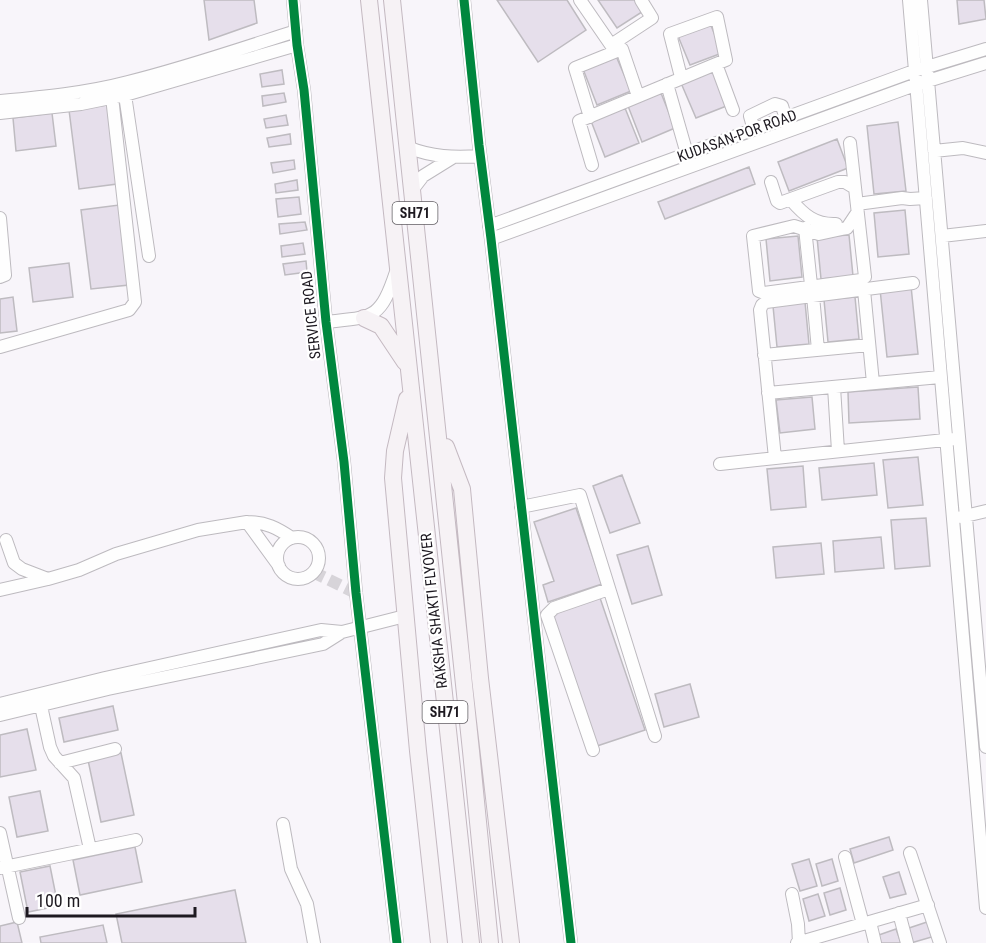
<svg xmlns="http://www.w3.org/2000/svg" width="986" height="943" font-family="'Roboto Condensed',sans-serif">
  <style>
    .building { fill: #e6dfeb; stroke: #bebbc0; stroke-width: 1.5 }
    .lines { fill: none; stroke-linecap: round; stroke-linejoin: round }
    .minor-tunnel { stroke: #d7d4d9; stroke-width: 12; stroke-dasharray: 12 6; stroke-linecap: butt }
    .minor-casing { stroke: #bdbabf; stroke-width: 14 }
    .major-casing { stroke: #c4b9c1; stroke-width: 18 }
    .minor { stroke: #fefefe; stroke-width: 12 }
    .major { stroke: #f6f2f5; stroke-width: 16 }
    .cycleway-casing { stroke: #fff; stroke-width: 13 }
    .cycleway { stroke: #00873e; stroke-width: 9 }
    .labels { text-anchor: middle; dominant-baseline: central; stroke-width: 4.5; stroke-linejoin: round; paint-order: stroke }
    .shield { fill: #fff; stroke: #615e63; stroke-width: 1.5 }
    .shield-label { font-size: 14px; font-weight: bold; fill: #1d1920 }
    .street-label { font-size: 15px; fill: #1d1920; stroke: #fff }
  </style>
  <rect width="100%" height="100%" fill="#f8f5fa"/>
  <path class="building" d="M 204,0 L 254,0 L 257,23 L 209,40 Z
    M 497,0 L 567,0 L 586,30 L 538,62 Z
    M 598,0 L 638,0 L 645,10 L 617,28 Z
    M 957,0 L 984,0 L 986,19 L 959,24 Z
    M 710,23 L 722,53 L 690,65 L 678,36 Z
    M 616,56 L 631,91 L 597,105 L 583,69 Z
    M 282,70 L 284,84 L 262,87 L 260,74 Z
    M 715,70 L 729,105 L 696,118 L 681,83 Z
    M 284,93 L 286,102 L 263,106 L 262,96 Z
    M 661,93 L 675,128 L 642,142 L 628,106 Z
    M 107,105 L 117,184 L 79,189 L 69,110 Z
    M 625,108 L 639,143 L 605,157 L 591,121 Z
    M 52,113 L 56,146 L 16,151 L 13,118 Z
    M 286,115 L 288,125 L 266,128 L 264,119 Z
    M 898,122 L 906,191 L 874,194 L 867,126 Z
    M 290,134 L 291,144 L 269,147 L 267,138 Z
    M 837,139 L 848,168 L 789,191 L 778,162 Z
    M 294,160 L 295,169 L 273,173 L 271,163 Z
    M 749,167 L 755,184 L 665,219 L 658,202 Z
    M 297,180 L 298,190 L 276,193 L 275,184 Z
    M 299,197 L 301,214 L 278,217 L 276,199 Z
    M 119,205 L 129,285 L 91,289 L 81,210 Z
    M 905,210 L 909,254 L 878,257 L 874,213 Z
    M 305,222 L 307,230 L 280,234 L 279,224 Z
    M 849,235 L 853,276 L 821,279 L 817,237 Z
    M 798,236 L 802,277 L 770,281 L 766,239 Z
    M 303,243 L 305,254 L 282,257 L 281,246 Z
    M 306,261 L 307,272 L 285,275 L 283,264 Z
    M 69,263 L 73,297 L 33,302 L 29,268 Z
    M 911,286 L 918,354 L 887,357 L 880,289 Z
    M 13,297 L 17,331 L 0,333 L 0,299 Z
    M 855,297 L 859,339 L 828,342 L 824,300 Z
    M 805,302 L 809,344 L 777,347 L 773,306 Z
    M 918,387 L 920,419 L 849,423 L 848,392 Z
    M 812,397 L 815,429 L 780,433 L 776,400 Z
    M 918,457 L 923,505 L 888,508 L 883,460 Z
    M 874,463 L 877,495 L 822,500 L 819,468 Z
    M 803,466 L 806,507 L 771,510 L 767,469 Z
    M 622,475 L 640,523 L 610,533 L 593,486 Z
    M 576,508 L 602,584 L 548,602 L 543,585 L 554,581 L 534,522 Z
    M 926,518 L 930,566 L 895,569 L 891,520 Z
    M 881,537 L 884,568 L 835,572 L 833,541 Z
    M 821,543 L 824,574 L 776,578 L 773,547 Z
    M 648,546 L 662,595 L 632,604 L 617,555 Z
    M 598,592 L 645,730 L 597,746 L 550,609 Z
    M 690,684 L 699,717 L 664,727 L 655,694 Z
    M 113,706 L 118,730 L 64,742 L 59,718 Z
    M 27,729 L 36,770 L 0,777 L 0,735 Z
    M 121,753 L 134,815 L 101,822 L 88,760 Z
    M 40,791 L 48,831 L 17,837 L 9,797 Z
    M 889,837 L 893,850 L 854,863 L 850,849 Z
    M 135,847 L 142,882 L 80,895 L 73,860 Z
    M 809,859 L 817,886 L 800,891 L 792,864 Z
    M 832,859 L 838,881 L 822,886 L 816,864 Z
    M 50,866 L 58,906 L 28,912 L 20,872 Z
    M 899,872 L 906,894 L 890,898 L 883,877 Z
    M 840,888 L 846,910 L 830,915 L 824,893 Z
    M 235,890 L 246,943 L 122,943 L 116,914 Z
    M 818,894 L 825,916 L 809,921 L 803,899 Z
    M 930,921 L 935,936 L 911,943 L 906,929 Z
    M 17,922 L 22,943 L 0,943 L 0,926 Z
    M 103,925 L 107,943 L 41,943 L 40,937 Z
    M 896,929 L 901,943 L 874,943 L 873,937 Z"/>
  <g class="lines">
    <path class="minor-tunnel" d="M 313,572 L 356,593"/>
    <g class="minor-casing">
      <path id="minor" d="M 293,0 L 297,45 L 304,90 L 326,322 L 344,462 L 356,593 L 397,943
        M 464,0 L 479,145 L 491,239 L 571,943
        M 580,0 L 611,45 L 652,18 L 641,0
        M 909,0 L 986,908
        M 921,0 L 986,747
        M 681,77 L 670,34 L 717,17 L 726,60 L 716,64
        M 667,84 L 689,161
        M 125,95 L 149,256
        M 0,101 C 43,97 86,93 128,82 C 185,68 240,49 296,31
        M 0,113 L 81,104 L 125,95 L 297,45
        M 590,117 L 575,68 L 622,49 L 638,96
        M 754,130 L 750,116 L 775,104 L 782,106 L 788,126
        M 850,143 L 865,277 L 861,280 L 764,293 L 759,291 L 753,236 L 794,226 L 819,234 L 842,229 L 847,228 L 857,213
        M 407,147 C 432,157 454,158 480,156
        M 934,151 L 963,148 L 986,153
        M 592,165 L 579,121 L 716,64 L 733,110
        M 771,182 L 777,201 L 780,203 L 838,182 L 845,182 L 855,188
        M 413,189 L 423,176 L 452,158
        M 791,200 C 804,215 815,225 836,224
        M 857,204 L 902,198 L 910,199 L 926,198
        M 0,218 L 5,275 L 0,277
        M 489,226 L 914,71 L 986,49
        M 805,228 L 811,285
        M 942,236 L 986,231
        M 491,239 L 915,85 L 986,63
        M 864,290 L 873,383
        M 813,296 L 818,350
        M 326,322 C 373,317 380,320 396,272
        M 0,347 L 129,310 L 135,302 L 112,97
        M 764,355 L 869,345
        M 834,387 L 838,451
        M 768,393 L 940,377
        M 775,458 L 760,310 L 762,305 L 766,302 L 913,283
        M 720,464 L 954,439
        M 521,507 L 580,495 L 655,736
        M 961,517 L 986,511
        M277 558a21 21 0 1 1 42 0a21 21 0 1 1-42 0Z
        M 6,540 L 14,563 L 22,569 L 48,579 L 79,570 L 116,554 L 198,530 L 247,522
        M 279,566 L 247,522 C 266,522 277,528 292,538
        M 0,590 L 48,579
        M 0,704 L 105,678 L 321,630 L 342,632
        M 41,706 L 50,747 L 54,756 L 74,778 L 90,849
        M 0,715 L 108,689 L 323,644 L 342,632 L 405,616
        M 593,750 L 547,615 L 554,608 L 609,589
        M 60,763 L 115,749
        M 283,824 L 291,869 L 307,904 L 314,943
        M 0,833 L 19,918
        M 910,853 L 940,943
        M 845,857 L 863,924
        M 0,868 L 136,840
        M 792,894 L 798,924 L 799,943
        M 899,913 L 907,943
        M 870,922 L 875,943
        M 797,943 L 928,905"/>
    </g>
    <g class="major-casing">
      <path id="major" d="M 369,0 L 471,943
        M 392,0 L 471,751 L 490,943
        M 364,318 L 381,326 L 405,362
        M 407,399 L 395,451 L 393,478 L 418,751 L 439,943
        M 446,447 L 462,489 L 480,678 L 511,943"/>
    </g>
    <use href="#minor" class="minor"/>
    <use href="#major" class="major"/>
    <g class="cycleway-casing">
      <path id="cycleway" d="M 293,0 L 297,45 L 304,90 L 326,322 L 344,462 L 356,593 L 397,943
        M 464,0 L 479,145 L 491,239 L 571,943"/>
    </g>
    <use href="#cycleway" class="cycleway"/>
  </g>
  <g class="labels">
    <g class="shield">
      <rect x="392.5" y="202" width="45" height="22" rx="4.5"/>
      <rect x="422.5" y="701" width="45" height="22" rx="4.5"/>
    </g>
    <g class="shield-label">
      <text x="415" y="213">SH71</text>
      <text x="445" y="712">SH71</text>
    </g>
    <g class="street-label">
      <text transform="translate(737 136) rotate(-20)">KUDASAN-POR ROAD</text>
      <text transform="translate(311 315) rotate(-96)">SERVICE ROAD</text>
      <text transform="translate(434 611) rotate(-96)">RAKSHA SHAKTI FLYOVER</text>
    </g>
  </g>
  <path d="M27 907v9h168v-9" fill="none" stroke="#1d1920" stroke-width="3"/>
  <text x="36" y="907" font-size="18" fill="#1d1920" stroke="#ffffff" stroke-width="4.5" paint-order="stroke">100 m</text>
</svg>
